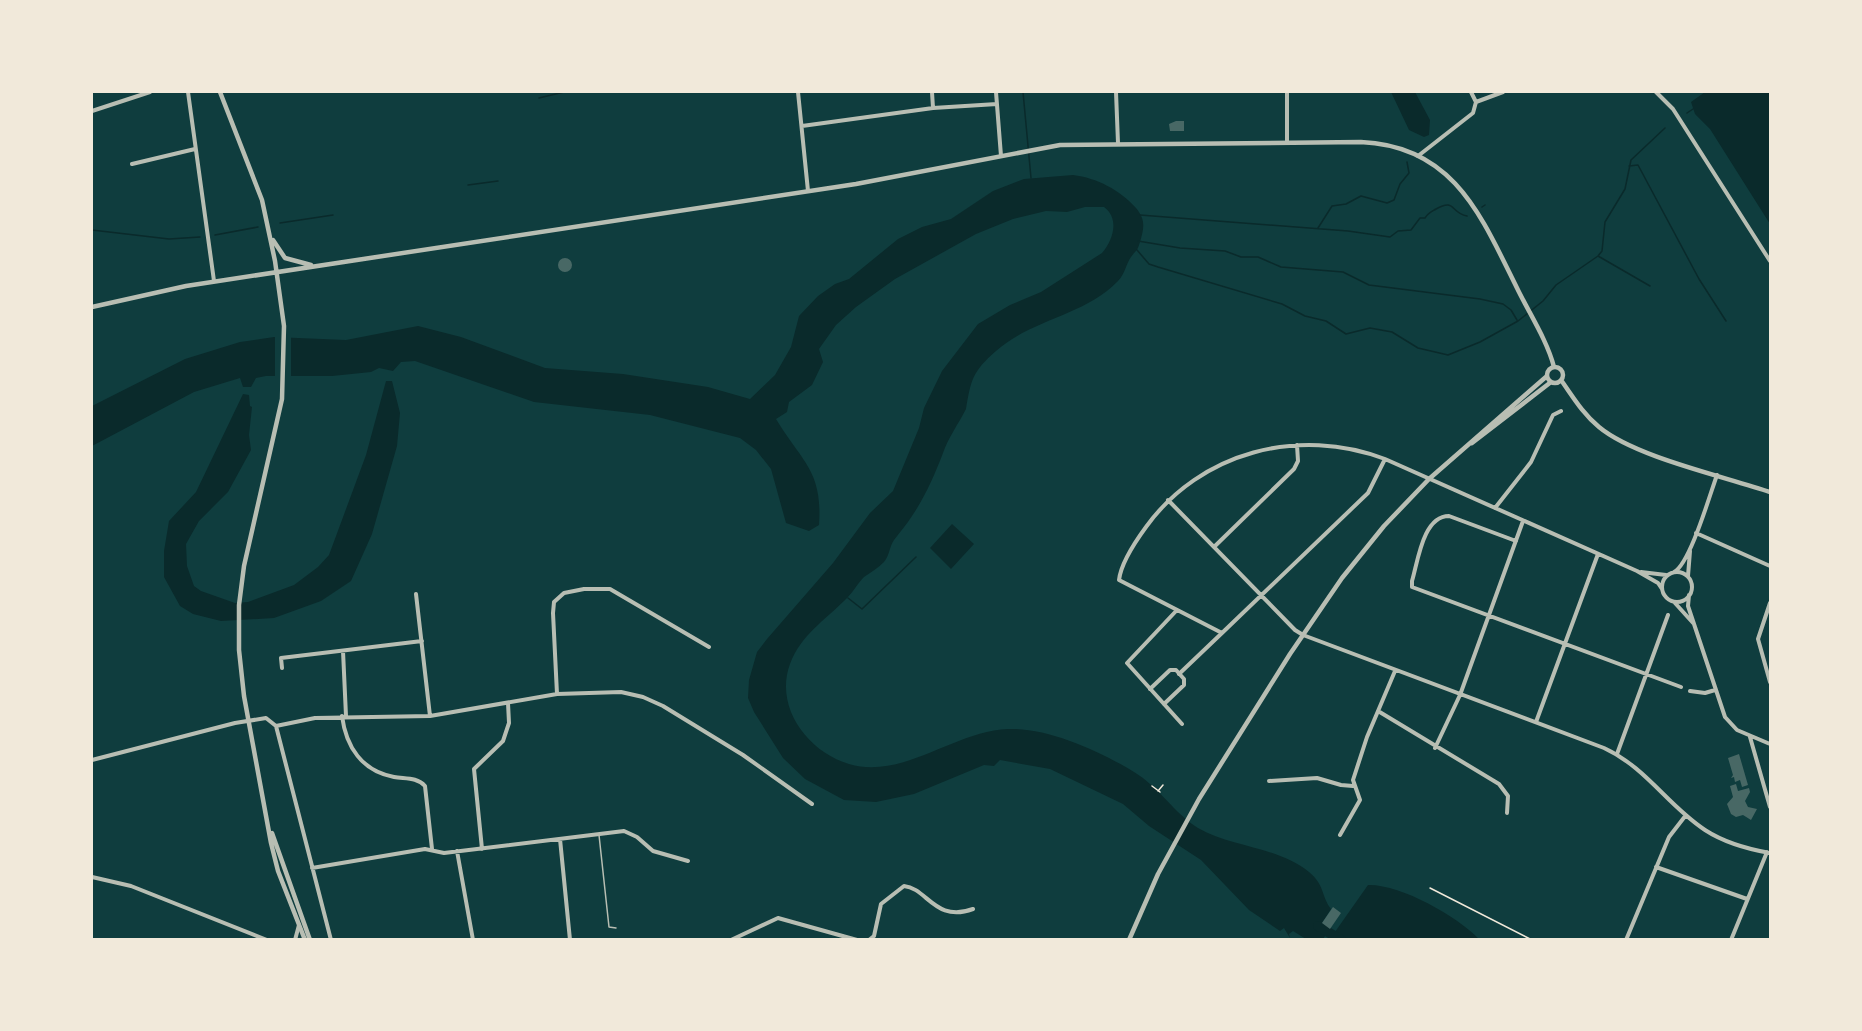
<svg xmlns="http://www.w3.org/2000/svg" width="1862" height="1031" font-family="'Noto Sans',sans-serif">
  <style>
    .water { fill: #0a2a2b }
    .pier { fill: #0f3d3e }
    .lines { fill: none; stroke-linecap: round; stroke-linejoin: round }
    .stream { stroke: #0a2a2b; stroke-width: 1.5 }
    .river { stroke: #0a2a2b; stroke-width: 10 }
    .building { fill: #486865 }
    .path { stroke: #f1e9da; stroke-width: 1.5 }
    .service { stroke: #b8beb3; stroke-width: 1.5 }
    .minor { stroke: #b8beb3; stroke-width: 4 }
    .tertiary { stroke: #b8beb3; stroke-width: 4.5 }
  </style>
  <rect width="100%" height="100%" fill="#0f3d3e"/>
  <path class="water" d="M 1391,92 L 1415,92 L 1430,120 L 1429,135 L 1424,137 L 1409,130 Z
    M 1705,92 L 1770,92 L 1770,224 L 1710,129 L 1695,114 L 1691,102 Z
    M 1073,175 C 1097,178 1120,190 1136,208 C 1146,220 1144,228 1140,242 C 1137,252 1137,249 1131,257 C 1126,264 1125,274 1118,281 C 1084,316 1032,319 996,351 C 972,372 971,380 966,409 C 959,423 948,438 943,453 C 935,474 925,497 912,516 C 907,524 900,532 894,540 C 889,547 890,555 884,562 C 878,568 871,572 864,577 C 857,584 852,594 845,600 C 824,621 801,635 790,664 C 774,707 808,752 849,764 C 903,780 954,731 1008,729 C 1047,727 1102,752 1134,772 C 1159,787 1174,813 1198,828 C 1233,848 1277,846 1309,872 C 1325,885 1321,896 1331,909 L 1322,923 L 1330,929 L 1323,939 L 1306,939 L 1293,931 L 1289,934 L 1290,938 L 1284,928 L 1280,931 L 1249,910 L 1201,860 L 1149,826 L 1123,804 L 1050,769 L 1000,760 L 994,766 L 984,765 L 914,794 L 876,802 L 844,800 L 805,779 L 783,758 L 754,712 L 748,698 L 749,680 L 757,652 L 767,639 L 833,563 L 870,513 L 893,491 L 919,428 L 924,408 L 942,371 L 978,324 L 1010,305 L 1041,292 L 1102,253 C 1113,240 1120,219 1104,207 L 1085,207 L 1067,212 L 1046,211 L 1013,219 L 976,234 L 895,279 L 856,307 L 836,325 L 819,349 L 823,362 L 812,385 L 789,402 L 787,412 L 776,419 C 801,461 823,470 819,525 L 809,531 L 786,523 L 771,469 L 756,450 L 740,438 L 650,415 L 534,402 L 415,361 L 401,362 L 393,371 L 379,368 L 371,372 L 332,376 L 266,376 L 256,378 L 251,387 L 243,387 L 240,378 L 194,392 L 92,446 L 92,406 L 185,359 L 240,342 L 274,337 L 346,340 L 418,326 L 461,337 L 545,368 L 623,374 L 708,387 L 750,399 L 775,375 L 791,347 L 799,316 L 818,296 L 835,284 L 849,279 L 898,239 L 922,227 L 951,219 L 993,191 L 1024,179 Z
    M 386,381 L 392,381 L 400,413 L 397,446 L 372,534 L 351,581 L 321,601 L 274,618 L 221,621 L 193,614 L 180,606 L 164,577 L 164,551 L 169,521 L 196,492 L 243,394 L 249,395 L 250,406 L 252,407 L 249,435 L 251,450 L 228,492 L 199,521 L 186,544 L 187,566 L 194,586 L 201,591 L 235,603 L 248,602 L 294,585 L 318,567 L 329,555 L 366,455 Z
    M 952,524 L 974,544 L 951,569 L 930,548 Z
    M 1368,885 C 1400,884 1457,916 1479,939 L 1330,939 Z"/>
  <path class="pier" d="M 275,334 L 291,334 L 291,378 L 275,378 Z"/>
  <g class="lines">
    <path class="stream" d="M 1023,92 L 1031,178
      M 539,98 L 564,92
      M 1687,113 L 1693,109
      M 1629,166 L 1638,165 L 1699,279 L 1726,321
      M 468,185 L 498,181
      M 1482,207 L 1485,205
      M 1140,215 L 1348,231 L 1390,237 L 1398,231 L 1411,230 L 1420,218 L 1425,218 C 1428,213 1431,212 1436,209 C 1456,198 1450,213 1467,216
      M 280,223 L 333,215
      M 1318,228 L 1332,206 L 1346,204 L 1361,196 L 1387,203 L 1394,200 L 1400,184 L 1409,173 L 1407,162
      M 92,230 L 169,239 L 200,237
      M 215,235 L 258,227
      M 1138,241 L 1180,248 L 1225,251 L 1241,257 L 1258,257 L 1281,267 L 1343,272 L 1369,285 L 1480,299 L 1503,304 L 1511,310 L 1517,320
      M 1137,250 L 1149,264 L 1158,267 L 1282,304 L 1305,316 L 1326,321 L 1346,334 L 1370,328 L 1392,332 L 1418,348 L 1448,355 L 1480,342 L 1518,321 L 1543,301 L 1556,285 L 1598,256 L 1602,251 L 1605,222 L 1625,189 L 1631,160 L 1665,128
      M 1598,256 L 1650,286
      M 848,598 L 862,609 L 916,557"/>
    <path class="river" d="M 1318,926 L 1341,940"/>
  </g>
  <path class="building" d="M 1176,121 L 1184,121 L 1184,131 L 1170,131 L 1169,124 Z
    M558 265a7 7 0 1 1 14 0a7 7 0 1 1-14 0Z
    M 1739,754 L 1748,785 L 1742,787 L 1740,780 L 1735,782 L 1734,777 L 1731,778 L 1733,775 L 1728,758 Z
    M 1736,784 L 1738,791 L 1749,788 L 1750,792 L 1745,801 L 1748,807 L 1757,809 L 1751,820 L 1743,815 L 1736,817 L 1731,814 L 1727,804 L 1733,797 L 1730,786 Z
    M 1333,907 L 1341,913 L 1330,929 L 1322,923 Z"/>
  <g class="lines">
    <path class="path" d="M 1152,786 L 1160,792
      M 1158,791 L 1163,785
      M 1430,888 L 1532,940"/>
    <path class="service" d="M 599,835 L 609,927 L 616,928"/>
    <path class="minor" d="M 188,92 L 214,281
      M 798,92 L 808,191
      M 932,92 L 933,108
      M 996,92 L 1001,156
      M 1116,92 L 1118,143
      M 1287,92 L 1287,142
      M 1471,92 L 1476,102
      M 1656,92 L 1673,109 L 1770,261
      M 92,111 L 150,92
      M 802,126 L 933,108 L 997,104
      M 1418,156 L 1473,113 L 1476,102 L 1503,92
      M 132,164 L 195,149
      M 1385,459 L 1368,493 L 1222,633 L 1119,580 C 1121,563 1135,542 1146,527 C 1200,452 1299,426 1385,459 L 1637,571 L 1658,583 L 1662,589
      M 1168,500 L 1295,630 L 1303,635 L 1604,748 C 1647,768 1667,805 1705,830 C 1725,843 1747,849 1770,853
      M 1495,508 L 1531,462 L 1553,415 L 1561,411
      M 1696,533 L 1770,566
      M 1516,541 L 1449,516 C 1423,516 1418,561 1412,581 L 1412,587 L 1681,687
      M 1214,547 L 1294,469 L 1298,461 L 1297,445
      M 1641,572 L 1666,575
      M 1674,572 C 1690,564 1710,494 1717,475
      M1662 587a15 15 0 1 1 30 0a15 15 0 1 1-30 0Z
      M 1688,576 L 1690,551
      M 416,594 L 430,716
      M 1689,595 L 1688,606 L 1725,717 L 1737,730 L 1770,744
      M 1675,603 L 1694,624
      M 1770,603 L 1758,639 L 1770,682
      M 1177,610 L 1127,663 L 1182,724
      M 343,651 L 346,716
      M 282,668 L 281,658 L 422,641
      M 1179,674 L 1222,633
      M 1150,689 L 1170,670 L 1176,670 L 1184,679 L 1184,685 L 1164,704
      M 1690,691 L 1705,693 L 1715,690
      M 557,694 L 553,613 L 554,602 L 564,593 L 584,589 L 610,589 L 709,647
      M 1378,711 L 1499,784 L 1508,796 L 1507,813
      M 342,716 C 346,747 362,771 394,777 C 405,779 417,777 425,786 L 432,849
      M 1536,722 L 1598,554
      M 276,726 L 331,940
      M 1750,737 L 1770,807
      M 1435,748 L 1460,695 L 1523,521
      M 1617,754 L 1668,615
      M 92,760 L 235,723 L 266,718 L 276,726 L 315,718 L 430,716 L 557,694 L 621,692 L 643,697 L 663,706 L 743,755 L 812,804
      M 1269,781 L 1317,778 L 1341,785 L 1353,786
      M 1340,835 L 1360,800 L 1353,780 L 1367,737 L 1395,671
      M 560,839 L 570,940
      M 482,849 L 474,769 L 503,741 L 509,723 L 508,703
      M 457,851 L 473,940
      M 1656,867 L 1747,899
      M 312,868 L 425,849 L 444,853 L 624,831 L 637,837 L 653,851 L 688,861
      M 92,877 L 131,886 L 267,940
      M 295,940 L 299,925
      M 731,940 L 778,918 L 857,940
      M 869,940 L 874,936 L 881,904 L 904,886 C 927,888 935,923 973,909
      M 1626,940 L 1669,837 L 1686,815
      M 1731,940 L 1767,852"/>
    <path class="tertiary" d="M 220,92 L 262,200 L 275,261 L 284,326 L 282,399 L 244,566 L 239,605 L 239,650 L 244,696 L 271,843 L 278,871 L 305,940
      M 273,240 L 285,258 L 311,265
      M 92,307 L 186,286 L 856,184 L 1060,145 L 1361,142 C 1454,146 1481,216 1517,288 C 1529,313 1547,340 1554,367
      M1547 375a8 8 0 1 1 16 0a8 8 0 1 1-16 0Z
      M 1561,380 C 1573,397 1583,414 1599,427 C 1635,457 1723,476 1770,492
      M 1472,443 L 1551,382
      M 272,833 L 310,940
      M 1129,940 L 1158,874 L 1199,799 L 1290,654 L 1342,578 L 1384,526 L 1429,479 L 1547,376"/>
  </g>
  <rect width="1862" height="1031" fill="none" stroke="#f1e9da" stroke-width="186"/>
</svg>
